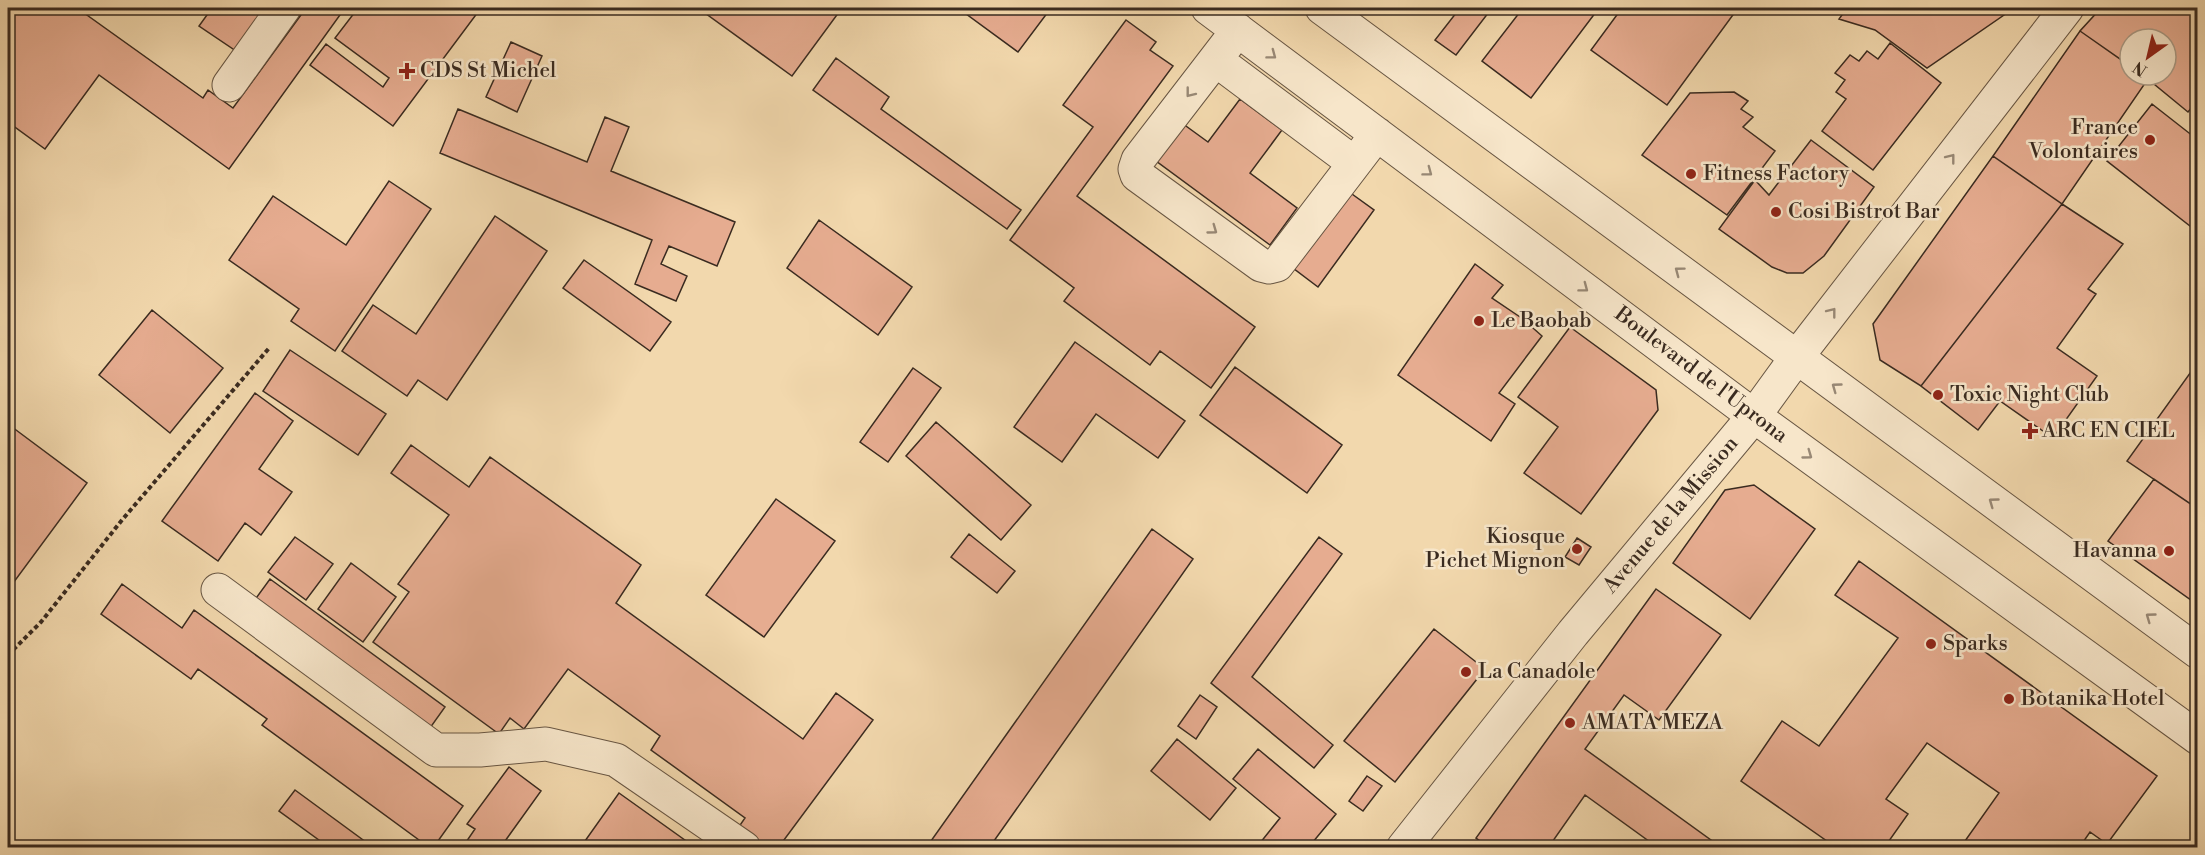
<svg xmlns="http://www.w3.org/2000/svg" width="2205" height="855" font-family="'Libre Bodoni',serif">
  <style>
    .building { fill: #e6ac90; stroke: #3a2b20; stroke-width: 1.5 }
    .lines { fill: none; stroke-linecap: round; stroke-linejoin: round }
    .minor-casing { stroke: #685643; stroke-width: 35 }
    .path { stroke: #3a2b20; stroke-width: 4; stroke-dasharray: 4.5 3; stroke-linecap: butt }
    .minor { stroke: #f7e6ca; stroke-width: 33 }
    .oneway { stroke: #988875 }
    .poi-dot { fill: #8f2418; stroke: #f7e6ca; stroke-width: 2 }
    .labels { text-anchor: middle; dominant-baseline: central; stroke-width: 5; stroke-linejoin: round; paint-order: stroke }
    .poi-label { font-size: 21px; fill: #3a2b20; stroke: #f7e6ca; text-anchor: start }
    .street-label { font-size: 21px; fill: #3a2b20; stroke: #f7e6ca }
  </style>
  <rect width="100%" height="100%" fill="#f2d8ad"/>
  <filter id="stains"><feTurbulence type="fractalNoise" baseFrequency=".00333" numOctaves="4"/><feColorMatrix values="0 0 0 0 .2 0 0 0 0 .09 0 0 0 0 .02 0 0 0 .5 -.17"/></filter>
  <radialGradient id="worn" r=".72"><stop offset=".6" stop-color="#630" stop-opacity="0"/><stop offset="1" stop-color="#630" stop-opacity=".3"/></radialGradient>
  <path class="building" d="M 8,8 L 77,8 L 203,98 L 208,90 L 233,108 L 306,8 L 345,8 L 229,169 L 99,75 L 45,149 L 8,122 Z
    M 212,8 L 271,8 L 239,53 L 199,26 Z
    M 358,8 L 481,8 L 393,126 L 310,65 L 326,44 L 383,87 L 389,78 L 335,38 Z
    M 698,8 L 842,8 L 792,76 Z
    M 958,8 L 1051,8 L 1018,52 Z
    M 1460,8 L 1492,8 L 1456,55 L 1435,40 Z
    M 1523,8 L 1599,8 L 1531,98 L 1482,61 Z
    M 1622,8 L 1738,8 L 1667,105 L 1591,50 Z
    M 1847,8 L 1994,8 L 2004,15 L 1927,68 L 1875,30 L 1839,19 Z
    M 2101,8 L 2192,8 L 2198,12 L 2198,100 L 2188,112 L 2143,75 L 2166,75 L 2166,39 L 2130,39 L 2130,66 L 2080,31 Z
    M 1126,20 L 1156,42 L 1150,50 L 1173,66 L 1077,196 L 1255,327 L 1211,388 L 1160,351 L 1150,365 L 1064,301 L 1074,288 L 1010,240 L 1093,127 L 1063,105 Z
    M 2080,31 L 2130,66 L 2130,75 L 2143,75 L 2148,79 L 2062,204 L 1993,156 Z
    M 511,42 L 542,56 L 517,112 L 486,97 Z
    M 1890,43 L 1941,83 L 1873,170 L 1822,131 L 1846,99 L 1836,92 L 1845,80 L 1835,73 L 1850,55 L 1859,61 L 1867,51 L 1878,59 Z
    M 836,58 L 889,97 L 881,109 L 1021,210 L 1007,229 L 813,90 Z
    M 1734,92 L 1748,101 L 1741,109 L 1753,117 L 1743,127 L 1775,151 L 1727,215 L 1642,155 L 1690,93 Z
    M 1240,99 L 1282,130 L 1250,173 L 1297,208 L 1270,245 L 1152,158 L 1179,121 L 1208,142 Z
    M 2152,104 L 2198,140 L 2198,217 L 2190,226 L 2107,161 Z
    M 458,109 L 587,162 L 605,117 L 629,127 L 611,171 L 735,222 L 717,266 L 669,246 L 661,264 L 687,276 L 676,301 L 635,284 L 652,240 L 440,153 Z
    M 1811,140 L 1874,187 L 1824,256 L 1803,273 L 1787,273 L 1772,267 L 1719,229 L 1755,180 L 1769,195 Z
    M 1993,156 L 2062,204 L 1921,386 L 1880,360 L 1873,324 Z
    M 389,181 L 431,209 L 335,351 L 291,321 L 299,309 L 229,260 L 273,196 L 346,245 Z
    M 1345,189 L 1374,210 L 1318,287 L 1289,265 Z
    M 2062,204 L 2123,244 L 2088,289 L 2096,294 L 2057,348 L 2097,376 L 2053,438 L 2000,401 L 1978,430 L 1921,386 Z
    M 495,216 L 547,251 L 447,400 L 418,380 L 407,396 L 342,351 L 373,305 L 416,334 Z
    M 819,220 L 912,287 L 878,335 L 787,268 Z
    M 584,260 L 671,322 L 650,351 L 563,288 Z
    M 1475,264 L 1503,285 L 1492,298 L 1523,319 L 1542,336 L 1499,393 L 1515,404 L 1491,441 L 1398,375 Z
    M 152,310 L 223,368 L 170,433 L 99,375 Z
    M 1570,327 L 1656,390 L 1658,410 L 1581,514 L 1524,473 L 1558,427 L 1518,397 Z
    M 1075,342 L 1185,421 L 1158,458 L 1096,414 L 1062,462 L 1014,427 Z
    M 290,350 L 386,414 L 358,455 L 263,391 Z
    M 2198,362 L 2198,509 L 2127,461 Z
    M 1235,367 L 1342,445 L 1307,493 L 1200,415 Z
    M 913,368 L 941,388 L 888,462 L 860,442 Z
    M 255,393 L 293,421 L 259,469 L 292,492 L 261,535 L 245,523 L 218,561 L 162,521 Z
    M 936,422 L 1031,505 L 1001,540 L 906,456 Z
    M 8,424 L 87,483 L 8,590 Z
    M 411,445 L 469,487 L 490,457 L 641,565 L 616,603 L 803,739 L 836,693 L 873,720 L 778,848 L 758,848 L 736,831 L 745,818 L 651,750 L 660,736 L 568,669 L 524,729 L 510,718 L 499,734 L 373,642 L 409,592 L 398,584 L 449,515 L 391,473 Z
    M 2154,479 L 2198,509 L 2198,605 L 2108,541 Z
    M 1754,485 L 1815,529 L 1750,619 L 1673,563 L 1725,490 Z
    M 776,499 L 835,541 L 764,637 L 706,595 Z
    M 1152,529 L 1193,559 L 989,848 L 926,848 Z
    M 969,534 L 1015,571 L 997,593 L 951,557 Z
    M 295,537 L 333,564 L 306,600 L 268,572 Z
    M 1319,537 L 1342,554 L 1252,677 L 1333,745 L 1314,768 L 1211,683 Z
    M 1577,538 L 1591,547 L 1579,565 L 1565,557 Z
    M 1859,561 L 2157,776 L 2107,844 L 2090,832 L 2079,848 L 1960,848 L 1999,793 L 1927,743 L 1886,799 L 1908,814 L 1884,848 L 1837,848 L 1741,781 L 1782,721 L 1819,746 L 1898,638 L 1835,595 Z
    M 351,563 L 396,597 L 363,642 L 318,609 Z
    M 270,579 L 445,707 L 425,735 L 249,608 Z
    M 122,584 L 182,628 L 194,610 L 463,806 L 433,848 L 430,848 L 262,725 L 267,719 L 198,669 L 191,679 L 101,614 Z
    M 1656,589 L 1721,635 L 1659,720 L 1624,695 L 1585,749 L 1722,848 L 1647,848 L 1650,842 L 1585,795 L 1548,848 L 1481,848 L 1484,844 L 1476,838 Z
    M 1434,629 L 1485,669 L 1395,782 L 1344,741 Z
    M 1200,695 L 1217,707 L 1196,739 L 1178,726 Z
    M 1177,739 L 1236,788 L 1210,820 L 1151,771 Z
    M 1258,749 L 1336,814 L 1308,848 L 1256,848 L 1280,818 L 1233,779 Z
    M 509,767 L 541,791 L 500,848 L 462,848 L 475,829 L 467,824 Z
    M 1367,776 L 1382,786 L 1363,811 L 1349,801 Z
    M 295,790 L 374,848 L 330,848 L 279,811 Z
    M 619,793 L 696,848 L 580,848 Z"/>
  <g class="lines">
    <g class="minor-casing">
      <path id="minor" d="M 1208,8 L 1754,416 L 2198,738
        M 1322,8 L 2198,652
        M 1238,30 L 1138,160 L 1135,169 L 1137,175 L 1261,265 L 1269,267 L 1277,265 L 1377,134
        M 1216,60 L 1354,163
        M 229,85 L 284,8
        M 218,590 L 436,750 L 480,750 L 546,744 L 616,760 L 744,848
        M 1403,848 L 1573,633 L 1754,416 L 1796,358 L 2067,8"/>
    </g>
    <path class="path" d="M 8,655 L 41,622 L 122,520 L 270,347"/>
    <use href="#minor" class="minor"/>
  </g>
  <defs><path id="oneway-chevron" d="M-2-3.5L2.5 0L-2 3.5" fill="none" stroke-width="1.6" stroke-linecap="round" stroke-linejoin="round" transform="scale(1.5)"/></defs>
  <g class="oneway">
    <use href="#oneway-chevron" transform="translate(1272 55) rotate(37)"/>
    <use href="#oneway-chevron" transform="translate(1190 93) rotate(128)"/>
    <use href="#oneway-chevron" transform="translate(1951 158) rotate(-52)"/>
    <use href="#oneway-chevron" transform="translate(1428 172) rotate(37)"/>
    <use href="#oneway-chevron" transform="translate(1213 230) rotate(36)"/>
    <use href="#oneway-chevron" transform="translate(1679 271) rotate(-143)"/>
    <use href="#oneway-chevron" transform="translate(1584 288) rotate(37)"/>
    <use href="#oneway-chevron" transform="translate(1832 312) rotate(-52)"/>
    <use href="#oneway-chevron" transform="translate(1836 387) rotate(-144)"/>
    <use href="#oneway-chevron" transform="translate(1808 455) rotate(36)"/>
    <use href="#oneway-chevron" transform="translate(1993 502) rotate(-144)"/>
    <use href="#oneway-chevron" transform="translate(2150 617) rotate(-144)"/>
  </g>
  <g class="poi-dot">
    <path d="M404 62h6v6h6v6h-6v6h-6v-6h-6v-6h6z"/>
    <circle cx="2150" cy="140" r="6"/>
    <circle cx="1691" cy="174" r="6"/>
    <circle cx="1776" cy="212" r="6"/>
    <circle cx="1479" cy="321" r="6"/>
    <circle cx="1938" cy="395" r="6"/>
    <path d="M2027 422h6v6h6v6h-6v6h-6v-6h-6v-6h6z"/>
    <circle cx="1577" cy="549" r="6"/>
    <circle cx="2169" cy="551" r="6"/>
    <circle cx="1931" cy="644" r="6"/>
    <circle cx="1466" cy="672" r="6"/>
    <circle cx="2009" cy="699" r="6"/>
    <circle cx="1570" cy="723" r="6"/>
  </g>
  <g class="labels">
    <g class="poi-label">
      <text x="420" y="71">CDS St Michel</text>
      <text x="2138" y="128" text-anchor="end">France<tspan x="2138" dy="24">Volontaires</tspan></text>
      <text x="1703" y="174">Fitness Factory</text>
      <text x="1788" y="212">Cosi Bistrot Bar</text>
      <text x="1491" y="321">Le Baobab</text>
      <text x="1950" y="395">Toxic Night Club</text>
      <text x="2042" y="431">ARC EN CIEL</text>
      <text x="1565" y="537" text-anchor="end">Kiosque<tspan x="1565" dy="24">Pichet Mignon</tspan></text>
      <text x="2157" y="551" text-anchor="end">Havanna</text>
      <text x="1943" y="644">Sparks</text>
      <text x="1478" y="672">La Canadole</text>
      <text x="2021" y="699">Botanika Hotel</text>
      <text x="1582" y="723">AMATA MEZA</text>
    </g>
    <g class="street-label">
      <text transform="translate(1701 375) rotate(37)">Boulevard de l'Uprona</text>
      <text transform="translate(1671 515) rotate(-50)">Avenue de la Mission</text>
    </g>
  </g>
  <rect width="2205" height="855" fill="none" stroke="#f2d8ad" stroke-width="30"/>
  <rect x="9" y="9" width="2187" height="837" fill="none" stroke="#3a2b20" stroke-width="3"/>
  <rect x="15" y="15" width="2175" height="825" fill="none" stroke="#3a2b20" stroke-width="1.5"/>
  <g transform="translate(2148 57) rotate(214)"><circle r="28" fill="#f7e6ca" stroke="#ab9b86" stroke-width="1.5"/>
  <path d="M0-4.5L10 22L0 15L-10 22Z" fill="#8f2418"/>
  <text y="-9" font-size="16" font-weight="bold" text-anchor="middle" fill="#3a2b20">N</text>
  </g>
  <rect width="100%" height="100%" filter="url(#stains)"/>
  <rect width="100%" height="100%" fill="url(#worn)"/>
</svg>
